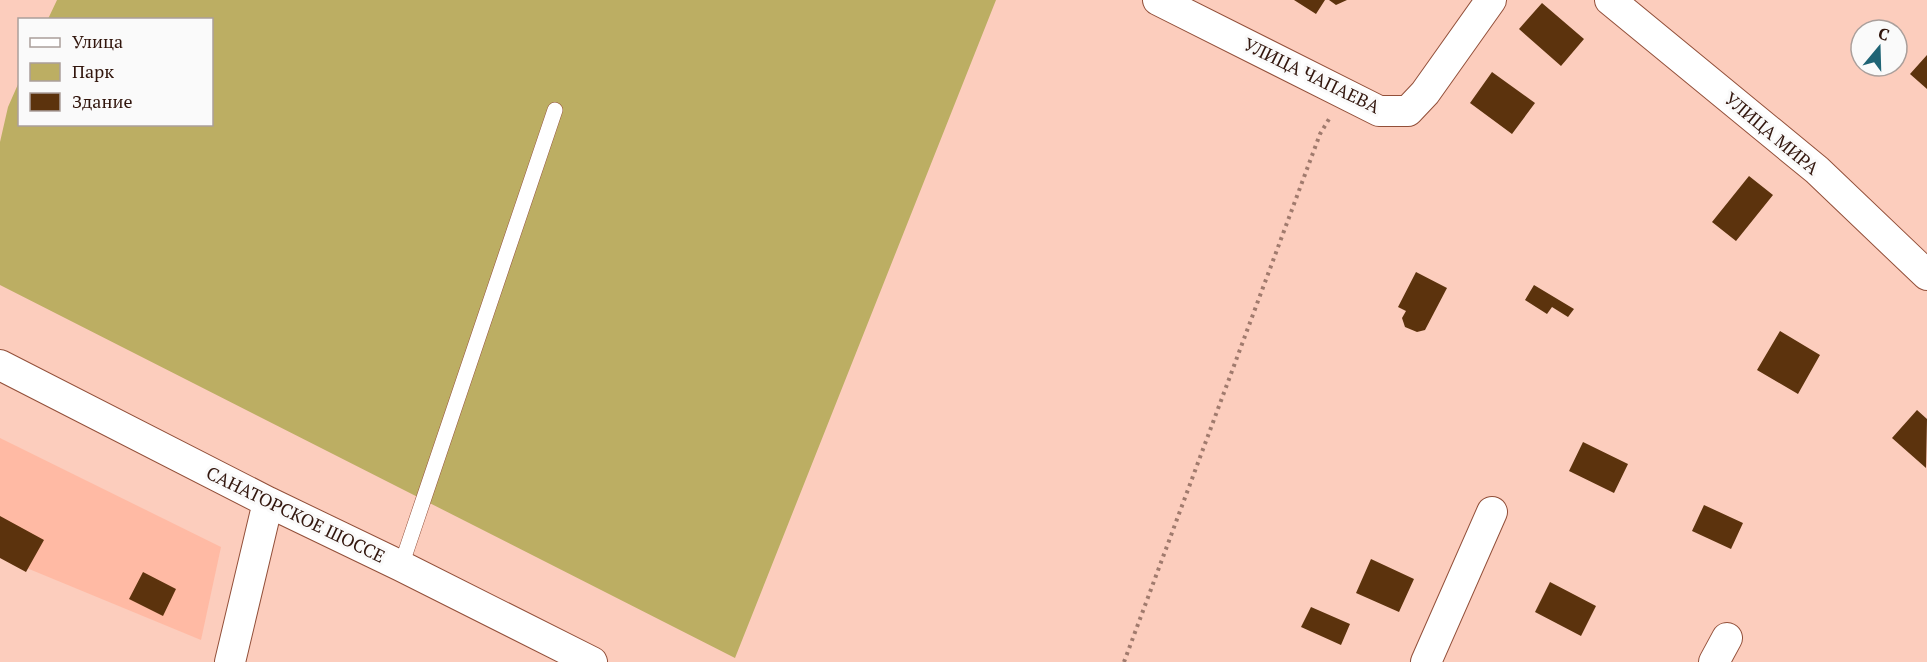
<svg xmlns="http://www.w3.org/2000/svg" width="1927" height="662" font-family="'PT Serif',serif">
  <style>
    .built { fill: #ffbaa4 }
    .green { fill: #bcae63 }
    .building { fill: #5c330d }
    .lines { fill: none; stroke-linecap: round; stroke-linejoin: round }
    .lane-casing { stroke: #924f39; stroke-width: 16 }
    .street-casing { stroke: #924f39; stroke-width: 32 }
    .path { stroke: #a07a6d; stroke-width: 4; stroke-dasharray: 3 4.5; stroke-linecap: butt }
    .lane { stroke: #fff; stroke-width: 15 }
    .street { stroke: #fff; stroke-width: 30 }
    .labels { text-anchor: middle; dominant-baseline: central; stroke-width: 6; stroke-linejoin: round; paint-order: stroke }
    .street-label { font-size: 18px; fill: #32160d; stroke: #fafafa }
  </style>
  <rect width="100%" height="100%" fill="#fccdbd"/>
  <path class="built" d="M 0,438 L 221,547 L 201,640 L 0,557 Z"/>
  <path class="green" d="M 57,0 L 996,0 L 735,658 L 0,285 L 0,142 L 8,107 L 19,82 L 20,124 L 212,124 L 212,20 L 48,19 Z"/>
  <path class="building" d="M 1294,0 L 1325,0 L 1316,14 Z
    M 1329,0 L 1347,0 L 1336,5 Z
    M 1542,3 L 1584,39 L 1561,66 L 1519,29 Z
    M 1927,55 L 1927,89 L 1910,74 Z
    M 1492,72 L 1535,103 L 1512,134 L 1470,103 Z
    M 1749,176 L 1773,195 L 1736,241 L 1712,222 Z
    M 1416,272 L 1447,288 L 1425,330 L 1417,332 L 1405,327 L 1402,318 L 1406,311 L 1398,307 Z
    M 1534,285 L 1574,309 L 1568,317 L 1552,307 L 1547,314 L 1525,300 Z
    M 1780,331 L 1820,355 L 1798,394 L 1757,370 Z
    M 1917,410 L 1927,419 L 1926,468 L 1892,438 Z
    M 1583,442 L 1628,464 L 1614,493 L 1569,471 Z
    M 1704,505 L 1743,523 L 1731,549 L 1692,531 Z
    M 0,516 L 44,540 L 26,572 L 0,558 Z
    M 1371,559 L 1414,579 L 1399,612 L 1356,593 Z
    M 143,572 L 176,589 L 163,616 L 129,599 Z
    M 1550,582 L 1596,606 L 1581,636 L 1535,612 Z
    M 1311,607 L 1350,624 L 1341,645 L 1301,627 Z"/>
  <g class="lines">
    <g class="lane-casing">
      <path id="lane" d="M 401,566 L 555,110"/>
    </g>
    <g class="street-casing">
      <path id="street" d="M 1158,0 L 1379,111 L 1408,111 L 1425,93 L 1491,0
        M 1610,0 L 1817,170 L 1927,275
        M 0,365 L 268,502 L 401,566 L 592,662
        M 230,662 L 268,502
        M 1426,662 L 1492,512
        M 1714,662 L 1727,638"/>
    </g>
    <path class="path" d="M 1124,662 L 1320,134 L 1329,119"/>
    <use href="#lane" class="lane"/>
    <use href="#street" class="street"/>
  </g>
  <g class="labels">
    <g class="street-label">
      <text transform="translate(1312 75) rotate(26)">УЛИЦА ЧАПАЕВА</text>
      <text transform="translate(1772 133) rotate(40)">УЛИЦА МИРА</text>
      <text transform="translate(296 514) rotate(26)">САНАТОРСКОЕ ШОССЕ</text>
    </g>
  </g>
  <rect x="18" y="18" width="195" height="108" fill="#fafafa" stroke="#aa9f9b" stroke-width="1.5"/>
  <rect x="30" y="38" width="30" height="9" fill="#ffffff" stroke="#aa9f9b" stroke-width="1.5"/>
  <text x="72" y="48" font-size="18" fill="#32160d">Улица</text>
  <rect x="30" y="63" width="30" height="18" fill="#bcae63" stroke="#aa9f9b" stroke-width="1.5"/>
  <text x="72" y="78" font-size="18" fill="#32160d">Парк</text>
  <rect x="30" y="93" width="30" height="18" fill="#5c330d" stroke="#aa9f9b" stroke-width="1.5"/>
  <text x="72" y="108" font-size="18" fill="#32160d">Здание</text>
  <g transform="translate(1879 48) rotate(19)"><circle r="28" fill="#fafafa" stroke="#aa9f9b" stroke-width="1.5"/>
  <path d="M0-4.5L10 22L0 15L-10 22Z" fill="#1f6475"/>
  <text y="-9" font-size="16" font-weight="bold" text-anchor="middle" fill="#32160d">С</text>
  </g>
</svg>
